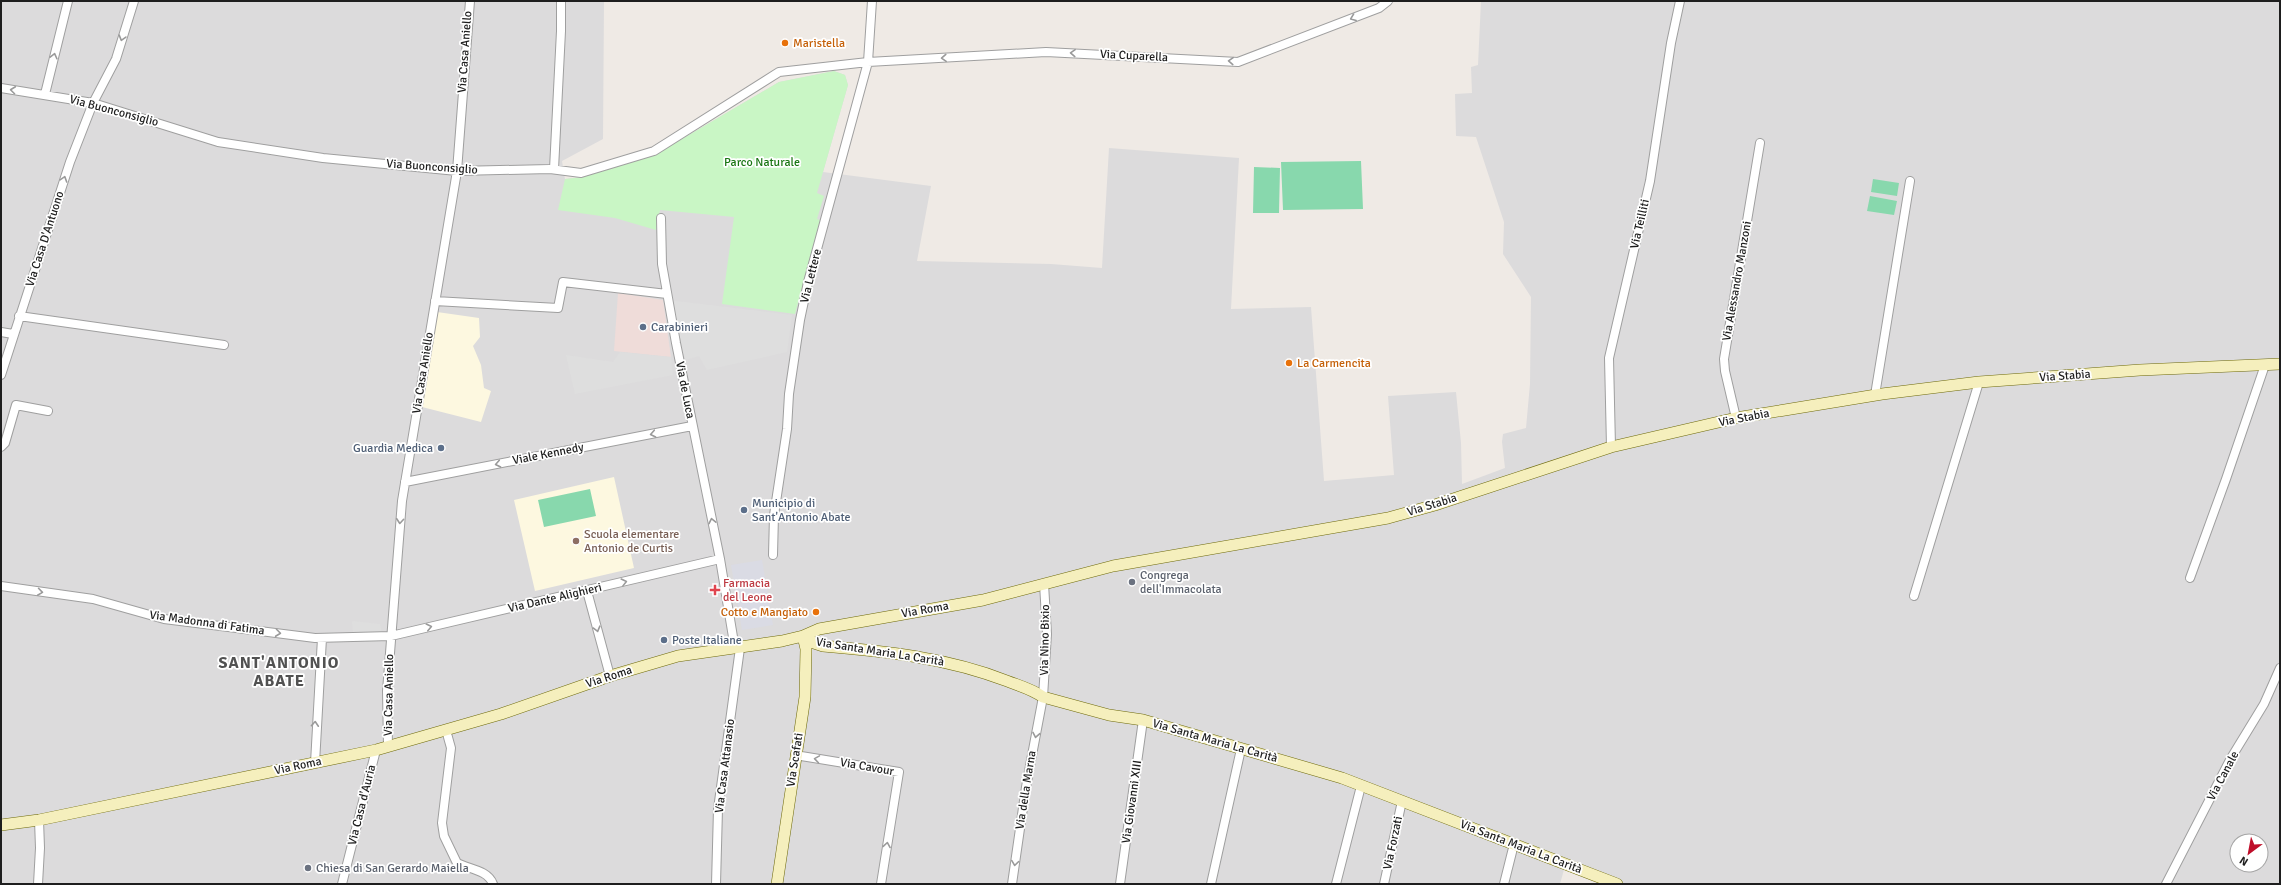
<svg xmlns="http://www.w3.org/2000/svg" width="2281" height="885" font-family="Signika,sans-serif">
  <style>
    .residential { fill: #dcdbdc; fill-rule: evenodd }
    .education { fill: #fdf8e0 }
    .military { fill: #efdcd9 }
    .park { fill: #c9f6c5 }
    .pitch { fill: #88d8ad }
    .parking { fill: #dedede }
    .plaza { fill: #dadbe4 }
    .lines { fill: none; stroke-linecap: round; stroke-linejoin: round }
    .street-casing { stroke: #9f9f9f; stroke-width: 10 }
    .secondary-casing { stroke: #6e6a0c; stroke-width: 12 }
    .street { stroke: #fff; stroke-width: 8 }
    .secondary { stroke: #f5efbd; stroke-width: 11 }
    .oneway { stroke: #9a9a9a }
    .food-dot { fill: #e8710a; stroke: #fff; stroke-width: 1.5 }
    .service-dot { fill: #5c6f8a; stroke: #fff; stroke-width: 1.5 }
    .education-dot { fill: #8d6e63; stroke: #fff; stroke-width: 1.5 }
    .worship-dot { fill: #6b7280; stroke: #fff; stroke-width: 1.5 }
    .health-dot { fill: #e0444e; stroke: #fff; stroke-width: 1.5 }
    .labels { text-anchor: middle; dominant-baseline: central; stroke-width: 3.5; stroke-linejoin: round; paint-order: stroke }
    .food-label { font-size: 12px; fill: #c56008; stroke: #fff; text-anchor: start }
    .street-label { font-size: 12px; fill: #1e1e1e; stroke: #fff }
    .park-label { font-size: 12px; fill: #1a7613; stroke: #fff }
    .service-label { font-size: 12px; fill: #4e5e75; stroke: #fff; text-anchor: start }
    .education-label { font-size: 12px; fill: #785e54; stroke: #fff; text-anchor: start }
    .worship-label { font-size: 12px; fill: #5b616d; stroke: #fff; text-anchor: start }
    .health-label { font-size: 12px; fill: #be3a42; stroke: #fff; text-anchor: start }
    .district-label { font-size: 16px; font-weight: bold; letter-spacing: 1px; fill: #515151; stroke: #fff }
  </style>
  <rect width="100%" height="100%" fill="#efeae5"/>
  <path class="residential" d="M 1,1 L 604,1 L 603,139 L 562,161 L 565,179 L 583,177 L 660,152 L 779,82 L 834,71 L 845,75 L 848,85 L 823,172 L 931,186 L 917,261 L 1051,264 L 1102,268 L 1109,148 L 1239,158 L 1231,309 L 1311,307 L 1324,481 L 1394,475 L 1388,396 L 1456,392 L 1461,443 L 1462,484 L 1505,468 L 1502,442 L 1503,434 L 1526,428 L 1530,384 L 1531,297 L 1503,254 L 1504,222 L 1476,137 L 1456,136 L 1455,94 L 1472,93 L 1471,67 L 1478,65 L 1481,1 L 2280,1 L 2280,884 L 1601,884 L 1565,866 L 1560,884 L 1,884 ZM 2237,841 L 2261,841 L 2261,865 L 2237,865 Z"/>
  <path class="education" d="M 437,312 L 479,318 L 480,337 L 473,346 L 481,365 L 484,388 L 491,391 L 481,422 L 422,407 Z
    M 614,477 L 634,568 L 535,591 L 514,500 Z"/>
  <path class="military" d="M 618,293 L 663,300 L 671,357 L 614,351 Z"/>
  <path class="park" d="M 834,71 L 845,75 L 848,85 L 817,193 L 824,196 L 817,219 L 820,220 L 795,314 L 722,304 L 734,217 L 660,210 L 656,230 L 615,218 L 558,210 L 565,179 L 583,177 L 660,152 L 779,82 Z"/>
  <path class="pitch" d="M 1361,161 L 1363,209 L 1283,210 L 1281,162 Z
    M 1254,167 L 1280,168 L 1279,213 L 1253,213 Z
    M 1873,179 L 1899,183 L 1897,196 L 1871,192 Z
    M 1870,196 L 1897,201 L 1894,215 L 1867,211 Z
    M 590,489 L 596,516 L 544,527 L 538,500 Z"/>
  <path class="parking" d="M 668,300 L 792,315 L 787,352 L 707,370 L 699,356 L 685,360 Z
    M 620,352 L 671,357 L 673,375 L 575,394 L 566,355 L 613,362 Z
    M 352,621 L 380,624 L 382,633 L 353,633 Z"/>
  <path class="plaza" d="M 762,560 L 773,625 L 742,630 L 731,565 Z"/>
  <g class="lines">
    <g class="street-casing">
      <path id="street" d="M 1,88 L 93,103 L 218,142 L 323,158 L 457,171 L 550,169 L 581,173 L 654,151 L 779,72 L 868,62 L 1046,52 L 1238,62 L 1379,8 L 1388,1
        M 45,94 L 68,1
        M 554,169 L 561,31 L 561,1
        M 661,218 L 662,264 L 676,343 L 720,559 L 733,637 L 740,648 L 718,809 L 716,884
        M 435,301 L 558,308 L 563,282 L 667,294
        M 19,316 L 224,345
        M 1,332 L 13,334
        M 1,375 L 70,162 L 93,103 L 116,59 L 134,1
        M 1875,395 L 1910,181
        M 1736,418 L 1725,371 L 1724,359 L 1760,143
        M 1,447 L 5,443 L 16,405 L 48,411
        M 1611,447 L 1609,358 L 1650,181 L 1671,43 L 1680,1
        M 405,482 L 692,426
        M 773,555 L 774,515 L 787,429 L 789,394 L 800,320 L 808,282 L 868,62 L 872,1
        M 2190,578 L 2226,479 L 2265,365
        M 1,586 L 93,599 L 164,619 L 315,638 L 391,636 L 720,559
        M 587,591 L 610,676
        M 1914,596 L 1979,382
        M 446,730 L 451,748 L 442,823 L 444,836 L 457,863 C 469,869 488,870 493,884
        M 388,746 L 387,691 L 402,501 L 457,171 L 470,1
        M 795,755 L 899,772 L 881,884
        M 315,763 L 322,638
        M 38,884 L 40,848 L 39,820
        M 342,884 L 376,750
        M 1012,884 L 1026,787 L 1043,697 L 1047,634 L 1044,584
        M 1120,884 L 1143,720
        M 1211,884 L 1241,749
        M 1336,884 L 1361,786
        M 1384,884 L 1402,801
        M 1504,884 L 1514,844
        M 2166,884 L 2231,758 L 2264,704 L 2280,668"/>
    </g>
    <g class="secondary-casing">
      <path id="secondary" d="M 803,636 L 814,643 L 823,646 C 885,651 948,658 1007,681 C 1020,686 1032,689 1043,697 L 1109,715 L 1143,720 L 1342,778 L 1617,884
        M 1,825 L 39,820 L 376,750 L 501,714 L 610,676 L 678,656 L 782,641 L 803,636 L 819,629 L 983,600 L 1113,566 L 1388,518 L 1435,505 L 1611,447 L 1736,418 L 1882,394 L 1979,382 L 2140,370 L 2280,364
        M 777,884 L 805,697 L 806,649 L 803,636"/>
    </g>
    <use href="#street" class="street"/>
    <use href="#secondary" class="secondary"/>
  </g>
  <defs><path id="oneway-chevron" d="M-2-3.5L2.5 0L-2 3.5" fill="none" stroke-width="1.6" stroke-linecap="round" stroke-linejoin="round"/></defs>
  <g class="oneway">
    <use href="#oneway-chevron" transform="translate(1353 18) rotate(159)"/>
    <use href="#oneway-chevron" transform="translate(122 38) rotate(106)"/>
    <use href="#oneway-chevron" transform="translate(1073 53) rotate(-177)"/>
    <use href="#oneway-chevron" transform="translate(54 56) rotate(-76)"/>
    <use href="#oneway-chevron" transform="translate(944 58) rotate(177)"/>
    <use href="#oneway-chevron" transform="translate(1231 61) rotate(-177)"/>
    <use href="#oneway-chevron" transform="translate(13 90) rotate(-173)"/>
    <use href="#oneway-chevron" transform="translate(64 179) rotate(-72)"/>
    <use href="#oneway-chevron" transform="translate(653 434) rotate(169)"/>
    <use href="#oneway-chevron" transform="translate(498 464) rotate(169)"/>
    <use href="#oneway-chevron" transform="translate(400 521) rotate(95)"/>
    <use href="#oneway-chevron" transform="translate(712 521) rotate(-102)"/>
    <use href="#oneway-chevron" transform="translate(624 582) rotate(-14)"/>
    <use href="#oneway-chevron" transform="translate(40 592) rotate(8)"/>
    <use href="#oneway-chevron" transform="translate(429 627) rotate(-13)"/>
    <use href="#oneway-chevron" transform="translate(597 629) rotate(75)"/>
    <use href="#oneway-chevron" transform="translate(278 633) rotate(7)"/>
    <use href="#oneway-chevron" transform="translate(315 724) rotate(-86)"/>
    <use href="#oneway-chevron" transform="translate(1036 735) rotate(101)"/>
    <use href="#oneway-chevron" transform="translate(817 759) rotate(-171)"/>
    <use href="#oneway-chevron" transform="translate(887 845) rotate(-81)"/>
    <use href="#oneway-chevron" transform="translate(1015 863) rotate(98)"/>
  </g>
  <g class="food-dot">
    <circle cx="785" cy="43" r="4"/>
    <circle cx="1289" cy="363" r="4"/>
    <circle cx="816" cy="612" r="4"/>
  </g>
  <g class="service-dot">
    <circle cx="643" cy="327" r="4"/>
    <circle cx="441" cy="448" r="4"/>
    <circle cx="744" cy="510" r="4"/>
    <circle cx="664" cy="640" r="4"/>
  </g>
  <circle class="education-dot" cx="576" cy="541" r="4"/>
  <g class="worship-dot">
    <circle cx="1132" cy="582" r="4"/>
    <circle cx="308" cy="868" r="4"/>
  </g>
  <path class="health-dot" d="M713 584h4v4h4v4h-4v4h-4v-4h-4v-4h4z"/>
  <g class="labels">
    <g class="food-label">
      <text x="793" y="43">Maristella</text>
      <text x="1297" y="363">La Carmencita</text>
      <text x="808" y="612" text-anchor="end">Cotto e Mangiato</text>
    </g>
    <g class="street-label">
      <text transform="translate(465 52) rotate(-86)">Via Casa Aniello</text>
      <text transform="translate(1134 56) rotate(3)">Via Cuparella</text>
      <text transform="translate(114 111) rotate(15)">Via Buonconsiglio</text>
      <text transform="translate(432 167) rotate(4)">Via Buonconsiglio</text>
      <text transform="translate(1640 224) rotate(-77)">Via Teilliti</text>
      <text transform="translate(45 239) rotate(-72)">Via Casa D'Antuono</text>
      <text transform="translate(811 276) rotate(-76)">Via Lettere</text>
      <text transform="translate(1737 281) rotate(-80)">Via Alessandro Manzoni</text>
      <text transform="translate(423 373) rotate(-81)">Via Casa Aniello</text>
      <text transform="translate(2065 376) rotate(-4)">Via Stabia</text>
      <text transform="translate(685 390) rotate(79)">Via de Luca</text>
      <text transform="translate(1744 418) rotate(-11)">Via Stabia</text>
      <text transform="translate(548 454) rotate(-11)">Viale Kennedy</text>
      <text transform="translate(1432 505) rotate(-17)">Via Stabia</text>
      <text transform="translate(555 598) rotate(-13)">Via Dante Alighieri</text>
      <text transform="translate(925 610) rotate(-10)">Via Roma</text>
      <text transform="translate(207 623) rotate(8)">Via Madonna di Fatima</text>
      <text transform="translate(1045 640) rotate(-89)">Via Nino Bixio</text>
      <text transform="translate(880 652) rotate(9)">Via Santa Maria La Carità</text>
      <text transform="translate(609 677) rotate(-18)">Via Roma</text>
      <text transform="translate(389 695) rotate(-89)">Via Casa Aniello</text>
      <text transform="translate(1215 741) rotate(16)">Via Santa Maria La Carità</text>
      <text transform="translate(795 760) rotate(-81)">Via Scafati</text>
      <text transform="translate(298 766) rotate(-12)">Via Roma</text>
      <text transform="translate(725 766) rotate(-83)">Via Casa Attanasio</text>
      <text transform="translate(867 767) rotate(10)">Via Cavour</text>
      <text transform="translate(2223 776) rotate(-62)">Via Canale</text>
      <text transform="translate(1026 790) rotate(-81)">Via della Marna</text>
      <text transform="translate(1132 802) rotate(-82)">Via Giovanni XIII</text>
      <text transform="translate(362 805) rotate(-76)">Via Casa d'Auria</text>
      <text transform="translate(1393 843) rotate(-78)">Via Forzati</text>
      <text transform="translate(1521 847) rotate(21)">Via Santa Maria La Carità</text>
    </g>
    <g class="park-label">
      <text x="762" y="162">Parco Naturale</text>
    </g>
    <g class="service-label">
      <text x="651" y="327">Carabinieri</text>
      <text x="433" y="448" text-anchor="end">Guardia Medica</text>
      <text x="752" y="503">Municipio di<tspan x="752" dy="14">Sant'Antonio Abate</tspan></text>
      <text x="672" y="640">Poste Italiane</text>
    </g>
    <g class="education-label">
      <text x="584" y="534">Scuola elementare<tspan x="584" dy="14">Antonio de Curtis</tspan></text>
    </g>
    <g class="worship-label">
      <text x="1140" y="575">Congrega<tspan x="1140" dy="14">dell'Immacolata</tspan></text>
      <text x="316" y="868">Chiesa di San Gerardo Maiella</text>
    </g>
    <g class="health-label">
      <text x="723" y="583">Farmacia<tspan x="723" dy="14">del Leone</tspan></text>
    </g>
    <g class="district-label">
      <text x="279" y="663">SANT'ANTONIO<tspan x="279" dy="18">ABATE</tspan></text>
    </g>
  </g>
  <rect width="2281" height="885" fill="none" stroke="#1e1e1e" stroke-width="4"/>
  <g transform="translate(2249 853) rotate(212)"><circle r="19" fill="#ffffff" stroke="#a5a5a5"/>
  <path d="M0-3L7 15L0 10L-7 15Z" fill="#bf0e2a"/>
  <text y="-6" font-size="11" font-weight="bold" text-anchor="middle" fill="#1e1e1e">N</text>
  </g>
</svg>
